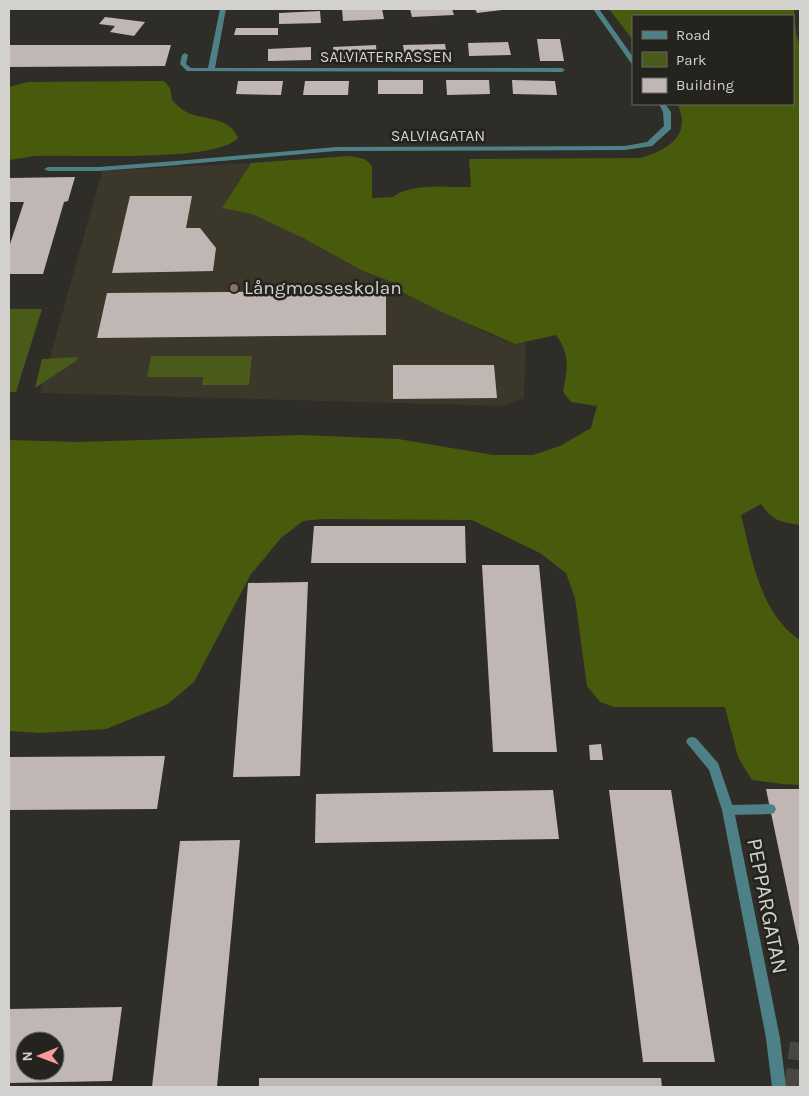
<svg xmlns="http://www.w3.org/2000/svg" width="809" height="1096" font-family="Karla,sans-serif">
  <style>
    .built { fill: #3b372b }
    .green { fill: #495a19 }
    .forest { fill: #485b0c }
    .building { fill: #c0b7b4; fill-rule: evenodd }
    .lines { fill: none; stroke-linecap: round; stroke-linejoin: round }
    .highway-tunnel { stroke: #474640; stroke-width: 18; stroke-dasharray: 18 9; stroke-linecap: butt }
    .lane { fill: #4d8187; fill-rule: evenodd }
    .street { fill: #4d8187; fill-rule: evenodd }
    .education-dot { fill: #8d6e63; stroke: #25231d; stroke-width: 2 }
    .labels { text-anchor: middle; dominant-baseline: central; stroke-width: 5; stroke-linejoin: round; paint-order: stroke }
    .far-street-label { font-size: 16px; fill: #d2d1cd; stroke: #25231d }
    .poi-label { font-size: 19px; fill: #d2d1cd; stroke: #25231d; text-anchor: start }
    .near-street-label { font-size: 22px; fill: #d2d1cd; stroke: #25231d }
  </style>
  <rect width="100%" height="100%" fill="#2f2d27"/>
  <path class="built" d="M 251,163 L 222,208 L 252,214 L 303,238 L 361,270 L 392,282 L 404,293 L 491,335 L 515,344 L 526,342 L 524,398 L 505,406 L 40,393 L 102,171 Z"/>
  <path class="green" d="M 9,309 L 42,309 L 16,392 L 9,392 Z
    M 151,356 L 252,356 L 249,385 L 202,385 L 203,377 L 147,377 Z
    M 78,357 L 76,361 L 35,388 L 42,359 Z"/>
  <path class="forest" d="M 609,9 L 794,9 L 796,33 L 800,48 L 800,525 C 780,522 773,521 761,504 L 741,515 C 752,559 760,613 800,640 L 800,785 L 782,784 L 752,780 L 738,757 L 725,707 L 614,707 L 600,702 L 587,686 L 575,598 L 566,573 L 540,553 L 472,520 L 323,519 L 303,521 L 281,538 L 251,574 L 194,682 L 168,704 L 106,729 L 40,733 L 9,731 L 9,440 L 78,442 L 302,435 L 398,439 L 493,455 L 533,455 L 560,446 L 591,428 L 597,406 L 571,402 L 563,392 C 568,369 570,354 556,335 L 515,344 L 444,313 L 404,293 L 392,282 L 361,270 L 303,238 L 252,214 L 222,208 L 251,163 L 350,156 L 365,159 L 372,166 L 372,198 L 393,197 C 410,182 449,188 471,187 L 469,159 L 640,158 C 658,153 683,143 682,120 C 682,115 679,109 678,104 L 793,104 L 793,16 L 633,16 L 633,40 Z
    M 155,81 L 164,81 L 170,88 L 172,100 C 177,105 184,112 191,114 C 209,120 230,118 238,138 C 217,163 73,154 35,156 C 26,157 18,159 9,160 L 9,87 L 28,82 Z"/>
  <path class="building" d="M 342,9 L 382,9 L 384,19 L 343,21 Z
    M 410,9 L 452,9 L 454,15 L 412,17 Z
    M 475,9 L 502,9 L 502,10 L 477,13 Z
    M 320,11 L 321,23 L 279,24 L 279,13 Z
    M 105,17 L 145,22 L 134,36 L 110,32 L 115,26 L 99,24 Z
    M 236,28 L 278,28 L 278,35 L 234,35 Z
    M 537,39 L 560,39 L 564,61 L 540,61 Z
    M 508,42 L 511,55 L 469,56 L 468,43 Z
    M 445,44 L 447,56 L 405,57 L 403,45 Z
    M 9,45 L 171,45 L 165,66 L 9,67 Z
    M 376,45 L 377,58 L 334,60 L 333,47 Z
    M 311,47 L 311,60 L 268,61 L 268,49 Z
    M 378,80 L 423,80 L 423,94 L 378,94 Z
    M 446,80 L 489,80 L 490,94 L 447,95 Z
    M 512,80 L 555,81 L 557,95 L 513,94 Z
    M 238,81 L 283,81 L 281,95 L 236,94 Z
    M 305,81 L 349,81 L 348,95 L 303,95 Z
    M 75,177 L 68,201 L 64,202 L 43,274 L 9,274 L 9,247 L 24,202 L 9,202 L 9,178 Z
    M 130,196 L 192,196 L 186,228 L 200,228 L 216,248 L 213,271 L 112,273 Z
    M 363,291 L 386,292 L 386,335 L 97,338 L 107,293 Z
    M 393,365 L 494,365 L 497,398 L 393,399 Z
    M 314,526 L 465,526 L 466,563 L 311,563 Z
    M 482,565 L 539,565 L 557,752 L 493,752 Z
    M 308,582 L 300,776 L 233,777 L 248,583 Z
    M 601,744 L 603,760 L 590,760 L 589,745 Z
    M 165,756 L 157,809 L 9,810 L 9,757 Z
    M 766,789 L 800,789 L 800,946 L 799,946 Z
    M 553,790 L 559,839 L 315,843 L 316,794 Z
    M 609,790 L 671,790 L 715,1062 L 643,1062 Z
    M 240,840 L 217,1087 L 152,1087 L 180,841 Z
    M 122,1007 L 112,1081 L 9,1083 L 9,1009 ZM 25,1041 L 55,1041 L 55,1071 L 25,1071 Z
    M 259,1078 L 661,1078 L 662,1087 L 259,1087 Z"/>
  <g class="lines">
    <path class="highway-tunnel" d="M 793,1087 L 800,1035"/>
    <path class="lane" d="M 176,161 L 179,161 L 179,165 L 99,171 L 48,171 L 44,169 L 48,167 L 99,167 Z
      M 770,804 L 774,805 L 776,809 L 774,813 L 770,814 L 728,815 L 724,814 L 722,810 L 724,806 L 728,805 Z"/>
    <path class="street" d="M 220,9 L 226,9 L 215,68 L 562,68 L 565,70 L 562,72 L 187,71 L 180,64 L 182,55 L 185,53 L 188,55 L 186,64 L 191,68 L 208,68 Z
      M 593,9 L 599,9 L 633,57 L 633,64 L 631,63 Z
      M 659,104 L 665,104 L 671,112 L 671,129 L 652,146 L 625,150 L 336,151 L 176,165 L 172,163 L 176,161 L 336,147 L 625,146 L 647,142 L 664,126 L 663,112 Z
      M 692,737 L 696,738 L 718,763 L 734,810 L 780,1038 L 786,1087 L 772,1087 L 766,1038 L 722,810 L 709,770 L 686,742 L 688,738 Z"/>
  </g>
  <circle class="education-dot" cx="234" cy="288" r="5"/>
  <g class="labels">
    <g class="far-street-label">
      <text x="386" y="56">SALVIATERRASSEN</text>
      <text x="438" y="135">SALVIAGATAN</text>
    </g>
    <g class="poi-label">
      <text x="244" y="288">Långmosseskolan</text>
    </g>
    <g class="near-street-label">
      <text transform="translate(767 906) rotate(79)">PEPPARGATAN</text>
    </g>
  </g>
  <rect width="809" height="1096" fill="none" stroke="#d2d1cd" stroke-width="20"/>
  <rect x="632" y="15" width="162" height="90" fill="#25231d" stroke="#6a6963"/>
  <rect x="642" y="31" width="25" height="8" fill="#4d8187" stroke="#6a6963"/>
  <text x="676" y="40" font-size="15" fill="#d2d1cd">Road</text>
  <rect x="642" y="52" width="25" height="15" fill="#495a19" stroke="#6a6963"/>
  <text x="676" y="65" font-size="15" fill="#d2d1cd">Park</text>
  <rect x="642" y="78" width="25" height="15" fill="#c0b7b4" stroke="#6a6963"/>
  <text x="676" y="90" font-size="15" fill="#d2d1cd">Building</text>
  <g transform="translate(40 1056) rotate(269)"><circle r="24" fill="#25231d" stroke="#6a6963"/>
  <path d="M0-4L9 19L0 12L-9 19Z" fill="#f59b9c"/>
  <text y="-8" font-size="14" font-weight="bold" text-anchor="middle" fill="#d2d1cd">N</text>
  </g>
</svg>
